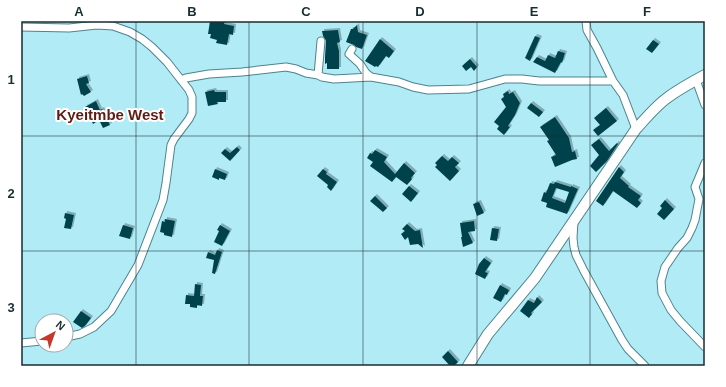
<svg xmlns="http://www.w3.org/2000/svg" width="726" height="387" font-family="Arial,sans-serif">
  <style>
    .building { fill: #03434c; fill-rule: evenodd; filter: url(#shadow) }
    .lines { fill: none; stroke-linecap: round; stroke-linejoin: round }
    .street-casing { stroke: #4d838d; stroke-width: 9 }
    .secondary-casing { stroke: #4d838d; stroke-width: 12 }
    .street { stroke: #fff; stroke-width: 7 }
    .secondary { stroke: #fff; stroke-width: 10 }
    .grid { fill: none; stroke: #172e32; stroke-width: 1; stroke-opacity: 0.55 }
    .labels { text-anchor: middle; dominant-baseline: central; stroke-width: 4; stroke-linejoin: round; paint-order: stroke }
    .quarter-label { font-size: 15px; font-weight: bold; fill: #5f1b14; stroke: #fff }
    .neatline { fill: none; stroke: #172e32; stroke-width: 1.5 }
    .grid-label { font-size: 13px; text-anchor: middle; font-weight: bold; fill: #172e32 }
  </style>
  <defs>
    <filter id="shadow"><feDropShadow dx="2" dy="-2" stdDeviation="0" flood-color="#0004"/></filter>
  </defs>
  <rect width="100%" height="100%" fill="#b1ebf5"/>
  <path class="building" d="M 210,21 L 225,21 L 224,24 L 234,26 L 233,35 L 229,34 L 227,45 L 216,43 L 217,40 L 210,38 L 211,34 L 208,34 Z
    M 357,25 L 358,32 L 367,35 L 362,49 L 356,47 L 354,45 L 346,42 L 351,29 L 353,29 Z
    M 338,30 L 340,42 L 337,43 L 339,51 L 339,69 L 327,69 L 327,63 L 325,64 L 325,57 L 326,41 L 325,39 L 323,36 L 322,31 Z
    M 535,36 L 540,38 L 530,61 L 525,58 Z
    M 380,39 L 394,51 L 389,58 L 386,56 L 378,67 L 376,66 L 375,67 L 365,61 Z
    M 653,40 L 659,44 L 652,53 L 646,49 Z
    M 558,51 L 565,53 L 562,63 L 561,62 L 555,73 L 533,62 L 537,57 L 545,61 L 548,55 L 555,58 Z
    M 470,59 L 477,67 L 474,71 L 471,67 L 466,71 L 462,66 Z
    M 87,76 L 89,83 L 86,84 L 91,92 L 84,96 L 82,94 L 81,95 L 77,79 Z
    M 214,90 L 215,92 L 226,92 L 226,102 L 217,102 L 218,104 L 208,106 L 205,92 Z
    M 508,91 L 509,94 L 513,92 L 520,103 L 515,115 L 508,126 L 510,127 L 504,135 L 497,129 L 499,126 L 494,122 L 506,107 L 501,99 L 504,97 L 503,94 Z
    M 96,101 L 100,110 L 102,109 L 110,125 L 103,128 L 99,120 L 93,124 L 85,107 Z
    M 531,103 L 543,112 L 539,117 L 527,108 Z
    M 606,108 L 617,121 L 598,136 L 593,130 L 600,125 L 594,118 Z
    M 555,117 L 569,138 L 572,152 L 575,151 L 577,159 L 572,160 L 555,167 L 551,157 L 556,155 L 547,141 L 549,140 L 540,127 Z
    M 599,139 L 609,151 L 617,143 L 618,144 L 607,161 L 596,172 L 590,166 L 599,155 L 591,145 Z
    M 237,147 L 240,150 L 230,161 L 221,153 L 225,149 L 230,153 Z
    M 375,150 L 387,157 L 384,162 L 395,174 L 404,163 L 415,173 L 411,178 L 412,179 L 407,185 L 396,177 L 392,182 L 370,166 L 373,162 L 367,158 L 370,153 L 372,154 Z
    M 442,156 L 448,161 L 452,157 L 459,163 L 455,167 L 459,171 L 450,181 L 435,167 L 437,165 L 435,163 Z
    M 619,167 L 624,172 L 620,178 L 629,186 L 628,187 L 641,196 L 638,200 L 641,203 L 637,208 L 613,191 L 603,206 L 596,201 Z
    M 215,169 L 227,174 L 225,180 L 219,178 L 219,180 L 212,177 Z
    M 323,169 L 327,172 L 326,174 L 337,182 L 331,191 L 327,187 L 328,185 L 317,176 Z
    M 555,182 L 571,187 L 571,186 L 578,189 L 567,214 L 546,207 L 547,203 L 541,201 L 544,192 L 546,193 L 550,183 L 554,184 ZM 556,188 L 569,192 L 565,203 L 552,198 Z
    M 409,186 L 418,193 L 411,202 L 402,194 Z
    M 375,196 L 387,208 L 383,212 L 370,201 Z
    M 665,200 L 674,209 L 664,220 L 657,214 L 662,208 L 660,206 Z
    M 479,202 L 484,213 L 477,216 L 473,204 Z
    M 65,213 L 74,215 L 71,229 L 64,228 L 66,219 L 64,218 Z
    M 165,219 L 175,221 L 172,237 L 164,235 L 164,233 L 160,232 L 162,221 L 165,222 Z
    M 474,221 L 475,231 L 468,232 L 473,243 L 463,247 L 461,237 L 462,237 L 460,223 Z
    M 407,224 L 415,231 L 420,230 L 423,248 L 418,244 L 410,245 L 408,237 L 405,240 L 401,234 L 405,231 L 402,229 Z
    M 123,225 L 133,228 L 130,239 L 119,236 Z
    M 220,225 L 230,231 L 222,246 L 214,242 L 219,231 L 217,230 Z
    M 492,228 L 499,229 L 497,241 L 490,240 Z
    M 217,250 L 222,252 L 215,274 L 212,273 L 214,260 L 206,258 L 208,252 L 215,255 Z
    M 484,258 L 491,263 L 485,272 L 488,273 L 485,279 L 475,274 L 479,264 Z
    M 195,284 L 201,285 L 200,296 L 203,296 L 202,306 L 197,305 L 197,308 L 190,307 L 190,304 L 185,304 L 186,295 L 194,296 Z
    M 500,285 L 509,290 L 507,295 L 505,294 L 501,302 L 493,298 Z
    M 537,297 L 542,302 L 531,313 L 532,314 L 529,318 L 520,311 L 528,300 L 534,303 Z
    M 81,311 L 91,318 L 85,326 L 82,328 L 73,322 Z
    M 448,351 L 458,362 L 454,366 L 450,366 L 442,357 Z"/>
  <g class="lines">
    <g class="street-casing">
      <path id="street" d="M 586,21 L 587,30 L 597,48 L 613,81 L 623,95 L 636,129
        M 21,27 L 69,28 L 97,25 L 113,26 L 130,32 L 142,39 L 152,47 L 167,62 L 189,90 L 192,97 L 192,113 L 189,119 L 174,139 L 171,145 L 166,183 L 163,200 L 138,265 L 111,311 L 94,327 L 80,334 L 66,337
        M 352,49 L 349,54 L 360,64 L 366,73 L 371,77
        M 318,75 L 321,41
        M 181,80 L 186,78 L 209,74 L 242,72 L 286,67 L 296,69 L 306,73 L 318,75 L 322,77 L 334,79 L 371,77 L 399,82 L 413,87 L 428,90 L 469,89 L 505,79 L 522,79 L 539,81 L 613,81
        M 696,80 L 705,105
        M 705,163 L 695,187 L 699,199 L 695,220 L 692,228 L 687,238 L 678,248 L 665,267 L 661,281 L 662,293 L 671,310 L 680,321 L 705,347
        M 574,221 L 573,238 L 574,247 L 576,255 L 584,271 L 622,340 L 628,349 L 645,366
        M 21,343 L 42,341"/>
    </g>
    <g class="secondary-casing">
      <path id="secondary" d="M 468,366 L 488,334 L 535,278 L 636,129 C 646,118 656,106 667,98 C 679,89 692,82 705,75"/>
    </g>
    <use href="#street" class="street"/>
    <use href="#secondary" class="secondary"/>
  </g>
  <path class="grid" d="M 136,21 L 136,366M 249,21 L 249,366M 363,21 L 363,366M 477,21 L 477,366M 590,21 L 590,366M 21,136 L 705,136M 21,251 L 705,251"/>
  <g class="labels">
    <g class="quarter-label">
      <text x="110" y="114">Kyeitmbe West</text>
    </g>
  </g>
  <rect width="726" height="387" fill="none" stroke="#ffffff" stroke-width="44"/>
  <g transform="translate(54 333) rotate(41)"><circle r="19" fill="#ffffff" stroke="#a2abad"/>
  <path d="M0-3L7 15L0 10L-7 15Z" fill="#c5382a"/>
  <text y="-6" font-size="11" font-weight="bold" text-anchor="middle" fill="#172e32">N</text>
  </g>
  <rect x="22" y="22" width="682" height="343" class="neatline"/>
  <g class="grid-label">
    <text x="79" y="16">A</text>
    <text x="192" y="16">B</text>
    <text x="306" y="16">C</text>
    <text x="420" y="16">D</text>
    <text x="534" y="16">E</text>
    <text x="647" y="16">F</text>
    <text x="11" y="84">1</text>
    <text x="11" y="198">2</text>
    <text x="11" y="312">3</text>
  </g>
</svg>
